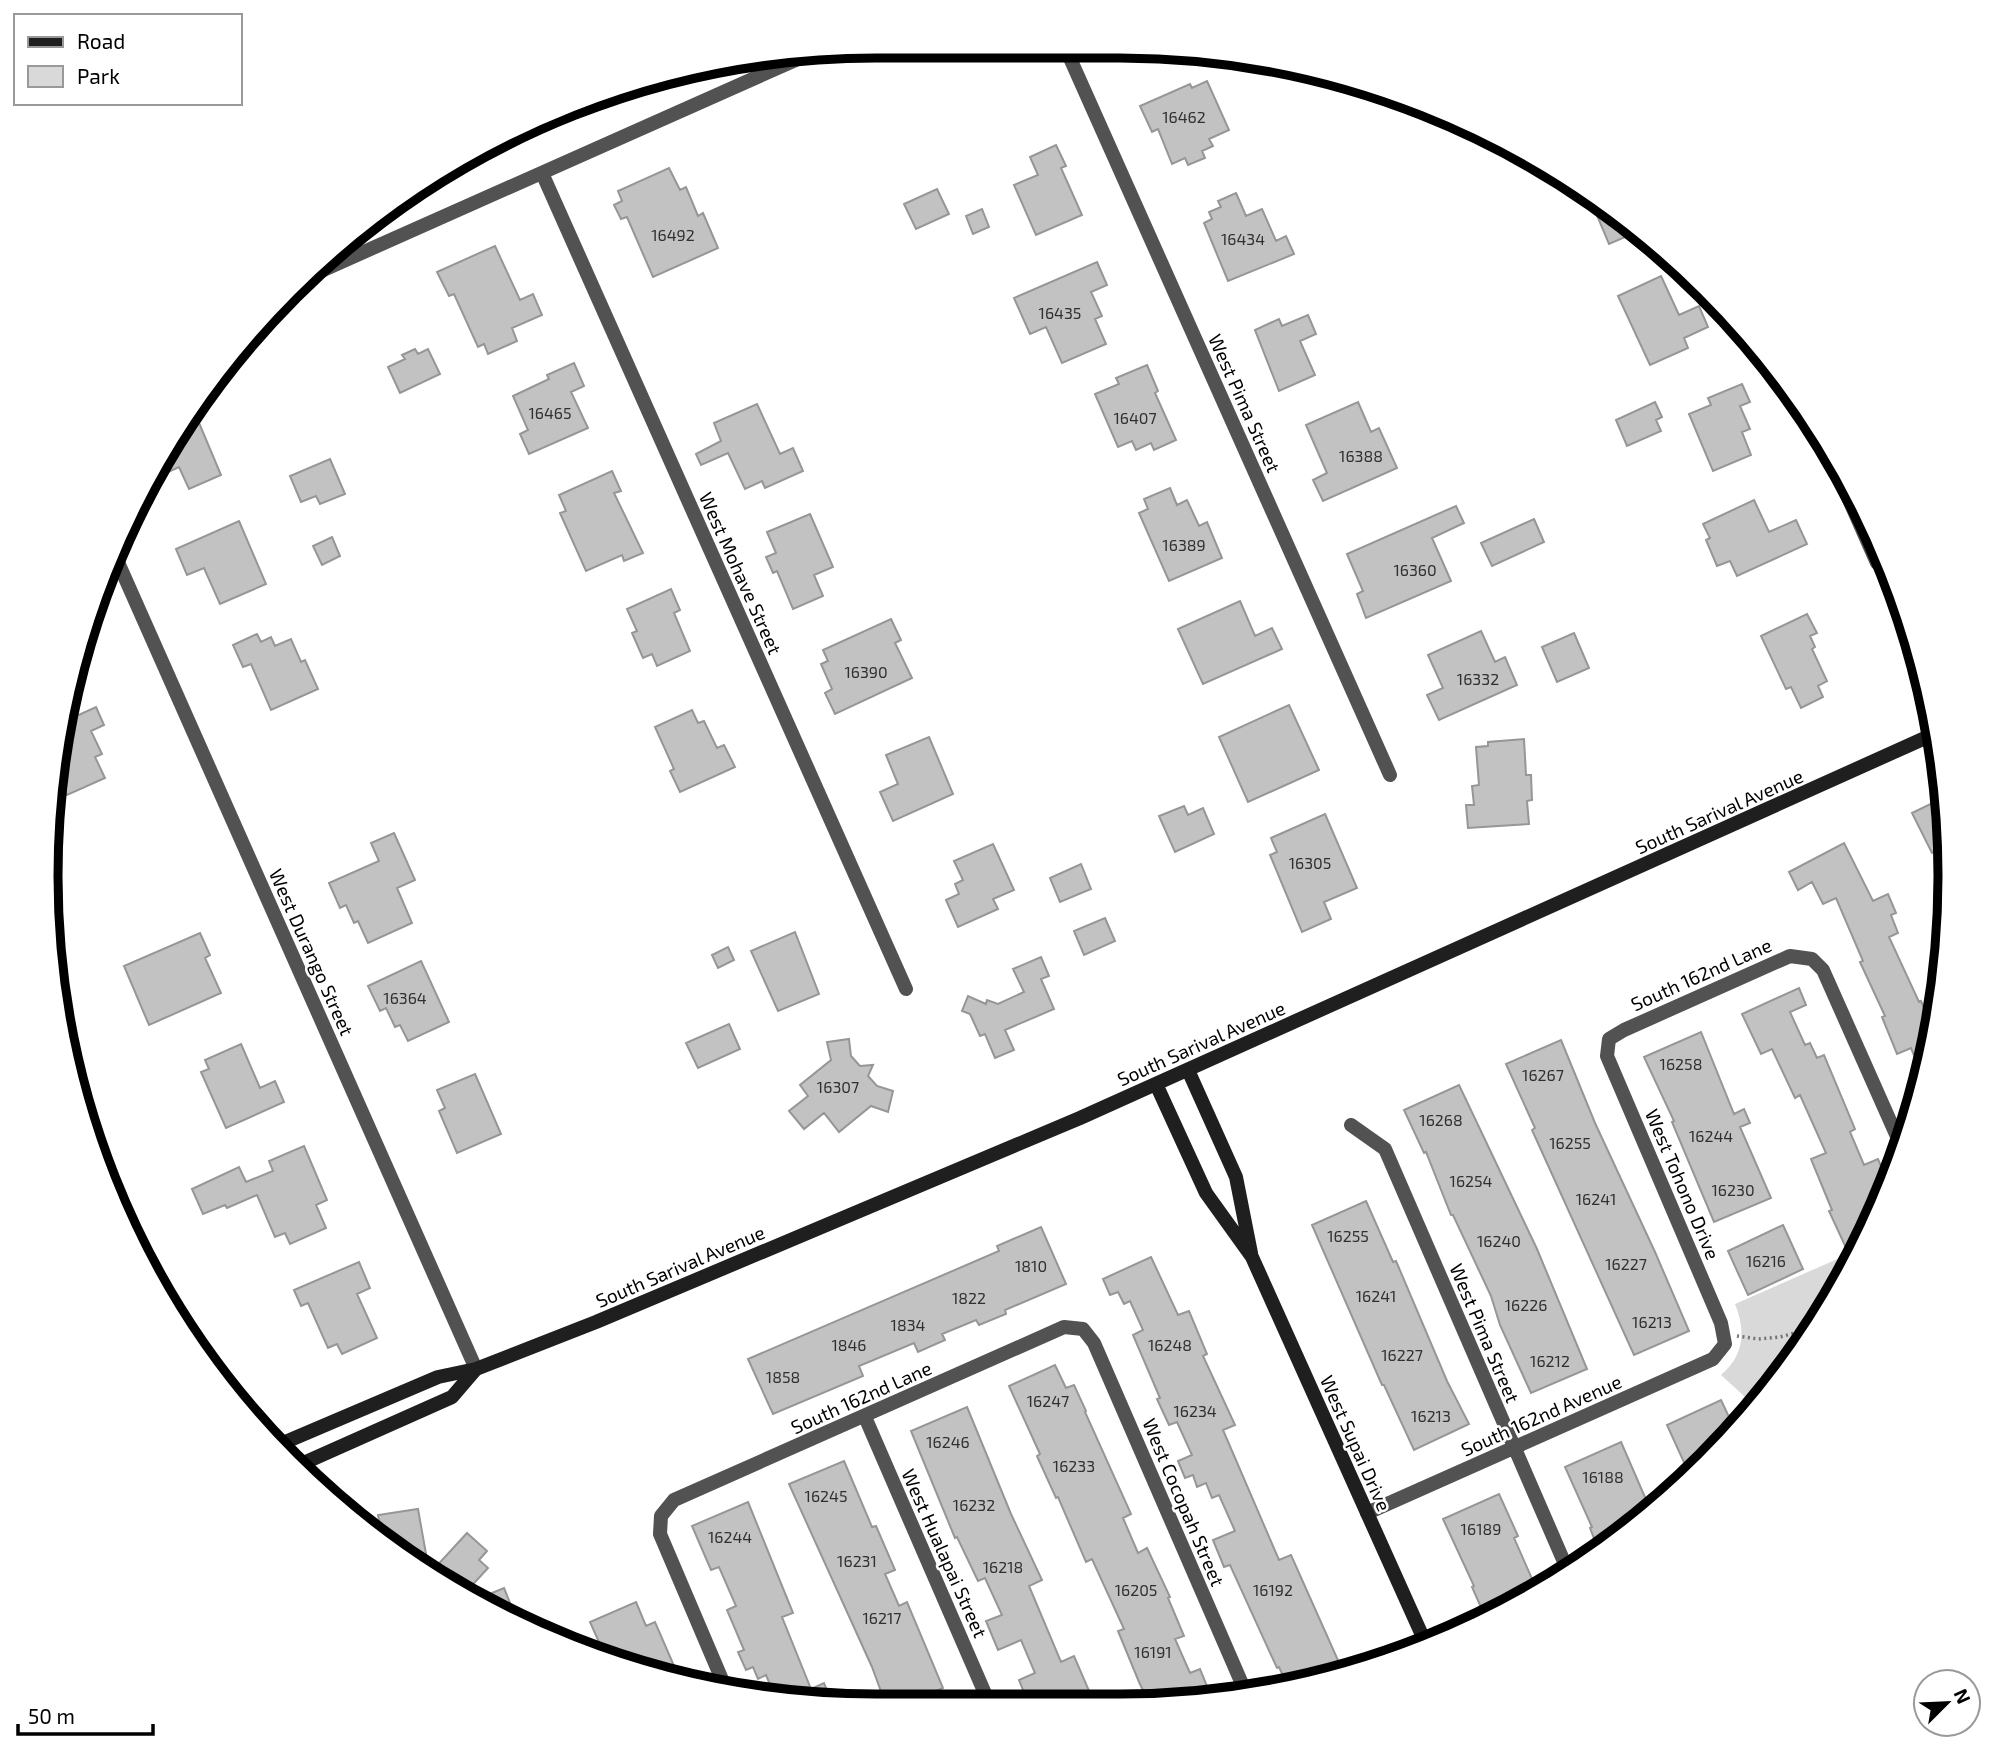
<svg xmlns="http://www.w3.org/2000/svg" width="1996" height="1752" font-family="'Exo 2',sans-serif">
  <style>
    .green { fill: #d9d9d9 }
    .building { fill: #c2c2c2; stroke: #969696; stroke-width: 2 }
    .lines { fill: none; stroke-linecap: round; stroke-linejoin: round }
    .path { stroke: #747474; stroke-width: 3.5; stroke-dasharray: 2 3.5; stroke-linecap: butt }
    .street { stroke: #525252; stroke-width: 14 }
    .secondary { stroke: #1f1f1f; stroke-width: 14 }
    .labels { text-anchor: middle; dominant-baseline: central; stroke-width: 5; stroke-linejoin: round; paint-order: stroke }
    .number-label { font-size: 16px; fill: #303030 }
    .street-label { font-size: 19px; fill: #000; stroke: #fff }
    .rim { fill: none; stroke: #000; stroke-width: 9 }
  </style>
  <rect width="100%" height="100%" fill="#fff"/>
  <path class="green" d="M 1858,1250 L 1839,1291 L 1756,1407 L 1721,1375 C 1744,1356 1746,1331 1735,1304 Z"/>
  <path class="building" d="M 1207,81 L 1229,130 L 1209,139 L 1213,146 L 1202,151 L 1205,158 L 1188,165 L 1185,158 L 1172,164 L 1158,129 L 1152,132 L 1140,106 L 1190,84 L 1192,88 Z
    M 1056,145 L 1066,166 L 1061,168 L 1082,215 L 1036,235 L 1014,185 L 1038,175 L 1030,157 Z
    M 669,168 L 680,190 L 686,187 L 698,216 L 703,213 L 718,248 L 653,277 L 627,217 L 621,219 L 614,205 L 622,201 L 618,191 Z
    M 937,189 L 949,214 L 916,229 L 904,204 Z
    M 1236,193 L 1246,216 L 1262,209 L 1276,241 L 1286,236 L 1294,254 L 1228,281 L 1204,223 L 1212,219 L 1209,212 L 1221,207 L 1218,201 Z
    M 1588,194 L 1596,200 L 1639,231 L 1609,244 Z
    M 982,209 L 989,227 L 973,234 L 966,216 Z
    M 495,246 L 520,300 L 533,294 L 542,315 L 512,328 L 517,341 L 488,354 L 484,344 L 478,347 L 454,294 L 449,296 L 437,272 Z
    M 1097,262 L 1107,285 L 1091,292 L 1102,316 L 1095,319 L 1106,344 L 1062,363 L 1046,327 L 1030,334 L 1014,298 Z
    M 1661,276 L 1679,315 L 1699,306 L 1708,327 L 1684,338 L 1688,348 L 1650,365 L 1618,296 Z
    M 1308,315 L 1316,334 L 1300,341 L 1315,375 L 1279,391 L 1255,330 L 1279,319 L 1282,326 Z
    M 415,349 L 418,354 L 428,349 L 440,374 L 400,393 L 388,367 L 405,359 L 402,355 Z
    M 574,363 L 584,386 L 571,392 L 588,428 L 529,454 L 520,434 L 528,430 L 513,396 L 549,379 L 547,375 Z
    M 1147,365 L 1158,391 L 1155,393 L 1176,440 L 1154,450 L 1151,443 L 1136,450 L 1132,441 L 1118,447 L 1095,394 L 1119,384 L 1116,378 Z
    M 1742,384 L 1750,402 L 1740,406 L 1750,429 L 1742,432 L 1751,455 L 1713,471 L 1689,414 L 1711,405 L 1708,398 Z
    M 1358,402 L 1371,432 L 1379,428 L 1397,468 L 1323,501 L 1313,480 L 1327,473 L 1306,425 Z
    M 1655,402 L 1662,417 L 1656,420 L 1661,431 L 1627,446 L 1616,420 Z
    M 757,404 L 780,454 L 793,448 L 803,471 L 765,488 L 762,481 L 745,489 L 728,453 L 701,465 L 696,454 L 721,441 L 714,423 Z
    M 194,411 L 221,475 L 189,489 L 179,467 L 155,478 Z
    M 330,459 L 345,494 L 320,504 L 316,496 L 301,502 L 290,476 Z
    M 612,471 L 621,491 L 614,493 L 643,553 L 624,561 L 622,555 L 586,571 L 560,513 L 566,511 L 559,495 Z
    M 1170,488 L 1177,505 L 1187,500 L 1199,526 L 1207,522 L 1222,558 L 1169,581 L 1139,513 L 1148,509 L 1144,499 Z
    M 1754,500 L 1769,532 L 1796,520 L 1807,544 L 1737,576 L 1730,561 L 1717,566 L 1706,540 L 1710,538 L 1703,524 Z
    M 1456,506 L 1464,523 L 1432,538 L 1451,581 L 1366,618 L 1357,594 L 1363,591 L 1347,554 Z
    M 810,514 L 833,567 L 814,575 L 823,596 L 793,609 L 777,571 L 773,573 L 766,557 L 776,553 L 767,532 Z
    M 1534,519 L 1544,542 L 1492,566 L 1481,543 Z
    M 239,521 L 266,584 L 220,604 L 204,568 L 187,575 L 176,549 Z
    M 332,537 L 340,556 L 322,565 L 313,546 Z
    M 671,589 L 680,610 L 674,613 L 690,651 L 657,666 L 652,654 L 643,658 L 632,633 L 637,631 L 627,609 Z
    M 1240,601 L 1255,636 L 1272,628 L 1282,649 L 1203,684 L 1178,629 Z
    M 1807,614 L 1817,633 L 1810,636 L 1815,647 L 1812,649 L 1827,681 L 1818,686 L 1823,697 L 1801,708 L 1791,687 L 1786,689 L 1761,636 Z
    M 891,619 L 901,640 L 895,643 L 912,678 L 835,714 L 825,693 L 832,689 L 821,664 L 828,661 L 823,650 Z
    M 1481,631 L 1495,662 L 1505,657 L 1517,685 L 1439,720 L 1427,695 L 1443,688 L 1428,655 Z
    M 1574,633 L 1589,668 L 1557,682 L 1542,647 Z
    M 257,634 L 261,642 L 271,637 L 275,646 L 291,639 L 301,662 L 305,660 L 318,689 L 271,710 L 251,664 L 243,667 L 233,645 Z
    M 1289,705 L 1319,770 L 1248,802 L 1219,737 Z
    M 96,707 L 104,725 L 91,731 L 102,754 L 95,757 L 105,778 L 67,795 L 57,775 L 61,723 Z
    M 692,710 L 698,723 L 704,721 L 717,748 L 724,745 L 735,767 L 680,792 L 670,771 L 674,769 L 655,727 Z
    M 929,737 L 953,794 L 893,821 L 880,792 L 898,784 L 886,755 Z
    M 1524,739 L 1526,775 L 1531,775 L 1532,800 L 1527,801 L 1529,824 L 1468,828 L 1466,805 L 1474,805 L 1472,786 L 1479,785 L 1476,747 L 1488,746 L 1488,742 Z
    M 1945,797 L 1949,821 L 1948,845 L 1932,853 L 1912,813 Z
    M 1184,806 L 1188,815 L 1203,808 L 1214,834 L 1175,852 L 1159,816 Z
    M 1325,814 L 1357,888 L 1324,902 L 1331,919 L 1302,932 L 1270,855 L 1277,852 L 1271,838 Z
    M 394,833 L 415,880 L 397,888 L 412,923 L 368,943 L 358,921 L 354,923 L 346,905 L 340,908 L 329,883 L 379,861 L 371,843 Z
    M 1844,843 L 1873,901 L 1888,894 L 1896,913 L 1891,915 L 1898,933 L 1889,937 L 1919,1002 L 1921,1001 L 1927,1016 L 1937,1011 L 1922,1075 L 1911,1048 L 1897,1054 L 1882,1017 L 1885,1016 L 1860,962 L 1863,961 L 1836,898 L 1823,904 L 1812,882 L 1798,890 L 1789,872 Z
    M 993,844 L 1014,890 L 993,899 L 998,909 L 958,927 L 946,900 L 959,894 L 955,884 L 963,880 L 954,861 Z
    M 1081,864 L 1091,889 L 1060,902 L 1050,878 Z
    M 1105,918 L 1115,941 L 1084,955 L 1074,931 Z
    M 795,932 L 819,994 L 778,1011 L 751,951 Z
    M 200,933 L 210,955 L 205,958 L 221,993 L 149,1025 L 124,966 Z
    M 728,947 L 734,960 L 718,968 L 712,955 Z
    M 1041,957 L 1049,976 L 1041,979 L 1054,1009 L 1005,1030 L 1014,1050 L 995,1058 L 985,1034 L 980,1036 L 970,1014 L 962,1011 L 968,996 L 986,1004 L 987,1000 L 998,1004 L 1024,992 L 1013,969 Z
    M 421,961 L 449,1022 L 408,1041 L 400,1025 L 395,1027 L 386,1008 L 380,1011 L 368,986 Z
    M 1799,988 L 1806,1005 L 1790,1012 L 1805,1045 L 1810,1043 L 1817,1058 L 1824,1055 L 1855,1129 L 1850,1132 L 1864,1165 L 1878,1159 L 1888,1183 L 1861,1244 L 1847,1250 L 1829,1211 L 1832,1210 L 1811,1159 L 1826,1153 L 1800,1095 L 1795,1098 L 1772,1049 L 1761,1054 L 1742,1014 Z
    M 729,1024 L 740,1049 L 698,1068 L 686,1043 Z
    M 1701,1032 L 1734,1114 L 1744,1109 L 1750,1123 L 1740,1127 L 1771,1198 L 1714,1222 L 1672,1122 L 1674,1121 L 1644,1057 Z
    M 849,1039 L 851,1056 L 860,1066 L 873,1065 L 868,1076 L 877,1086 L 893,1091 L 888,1112 L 871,1106 L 839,1132 L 824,1113 L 804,1129 L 789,1111 L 808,1096 L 800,1085 L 831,1060 L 827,1042 Z
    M 1561,1040 L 1595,1123 L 1655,1252 L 1689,1331 L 1634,1355 L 1532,1130 L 1535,1128 L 1506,1064 Z
    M 241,1044 L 260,1088 L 275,1081 L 284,1102 L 226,1128 L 201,1072 L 209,1069 L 205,1060 Z
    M 475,1074 L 501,1134 L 457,1153 L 439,1111 L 445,1108 L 437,1090 Z
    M 1459,1085 L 1537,1249 L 1587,1369 L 1531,1393 L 1500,1325 L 1491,1296 L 1453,1215 L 1451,1215 L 1426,1152 L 1424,1153 L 1404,1110 Z
    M 304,1146 L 327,1200 L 316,1205 L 326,1228 L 290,1244 L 285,1233 L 275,1237 L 257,1195 L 227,1208 L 225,1205 L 203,1214 L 192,1189 L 239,1167 L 246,1182 L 273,1171 L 269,1161 Z
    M 1366,1201 L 1393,1262 L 1396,1261 L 1447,1381 L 1469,1424 L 1414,1450 L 1384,1385 L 1382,1385 L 1312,1225 Z
    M 1783,1225 L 1803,1269 L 1748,1295 L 1728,1251 Z
    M 1041,1227 L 1066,1284 L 1005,1310 L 1006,1314 L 979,1325 L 976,1320 L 942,1334 L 945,1340 L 918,1352 L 914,1343 L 859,1366 L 863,1376 L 773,1414 L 748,1359 L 999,1251 L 997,1246 Z
    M 1151,1257 L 1178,1315 L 1189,1311 L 1207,1354 L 1203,1356 L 1235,1425 L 1223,1430 L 1279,1560 L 1291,1555 L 1341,1667 L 1301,1684 L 1295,1685 L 1291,1675 L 1284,1678 L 1279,1667 L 1277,1668 L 1230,1565 L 1224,1567 L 1213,1540 L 1235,1531 L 1219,1495 L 1212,1498 L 1206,1483 L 1197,1487 L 1193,1475 L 1185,1478 L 1178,1461 L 1192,1455 L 1177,1422 L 1169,1425 L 1157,1399 L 1160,1398 L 1133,1335 L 1143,1330 L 1130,1301 L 1124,1304 L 1118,1292 L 1110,1295 L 1103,1279 Z
    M 359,1262 L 370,1288 L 357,1294 L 377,1338 L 342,1354 L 337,1344 L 328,1348 L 308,1303 L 301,1306 L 294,1290 Z
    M 1055,1365 L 1066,1388 L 1074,1385 L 1086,1411 L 1085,1412 L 1131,1514 L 1123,1518 L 1138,1553 L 1147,1548 L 1170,1597 L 1168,1598 L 1184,1636 L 1175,1639 L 1190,1673 L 1200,1669 L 1211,1696 L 1174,1705 L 1150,1705 L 1139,1682 L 1118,1631 L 1124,1629 L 1092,1559 L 1086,1562 L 1058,1497 L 1056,1498 L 1037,1456 L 1040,1454 L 1009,1386 Z
    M 1721,1400 L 1736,1432 L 1705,1460 L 1687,1469 L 1667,1425 Z
    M 967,1407 L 1011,1514 L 1042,1580 L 1029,1586 L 1061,1662 L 1074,1656 L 1093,1700 L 1082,1705 L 1029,1705 L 1019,1680 L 1035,1673 L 1021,1640 L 998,1650 L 986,1621 L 1002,1615 L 985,1578 L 978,1581 L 957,1537 L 955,1538 L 911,1431 Z
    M 1621,1442 L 1651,1511 L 1626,1535 L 1612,1544 L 1610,1541 L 1597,1546 L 1590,1528 L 1592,1527 L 1565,1467 Z
    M 844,1461 L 872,1527 L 876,1526 L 895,1570 L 885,1574 L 899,1606 L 907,1602 L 943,1688 L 904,1705 L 886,1705 L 872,1667 L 789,1484 Z
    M 1499,1494 L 1518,1536 L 1514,1538 L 1537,1590 L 1487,1621 L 1472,1587 L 1474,1586 L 1443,1519 Z
    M 748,1502 L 793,1613 L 782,1617 L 811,1689 L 824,1683 L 833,1705 L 775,1697 L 766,1675 L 758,1679 L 753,1667 L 746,1670 L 738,1652 L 744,1650 L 727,1610 L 736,1606 L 719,1567 L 711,1570 L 692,1526 Z
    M 418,1509 L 426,1554 L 406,1557 L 383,1542 L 378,1515 Z
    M 467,1533 L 487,1551 L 479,1560 L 488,1568 L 465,1593 L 432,1571 Z
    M 504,1588 L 519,1625 L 475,1600 Z
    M 636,1602 L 646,1626 L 655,1622 L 681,1682 L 661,1678 L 606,1658 L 590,1622 Z"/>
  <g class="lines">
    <path class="path" d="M 1737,1336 L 1758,1339 L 1780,1337 L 1813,1328"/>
    <path class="street" d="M 1065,47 L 1390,775
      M 542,173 L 906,989
      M 303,279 L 809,54
      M 1824,443 L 1877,563
      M 113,551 L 476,1369
      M 1351,1125 L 1385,1149 L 1568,1571
      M 865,1417 L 990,1705
      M 1367,1513 L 1713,1359 L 1725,1344 L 1721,1323 L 1607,1056 L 1609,1039 L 1624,1030 L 1790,956 L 1812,959 L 1823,970 L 1903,1150
      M 726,1689 L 660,1534 L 661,1516 L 674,1500 L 1064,1327 L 1083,1329 L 1094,1343 L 1246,1693"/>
    <path class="secondary" d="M 1188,1070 L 1236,1177 L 1251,1253
      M 1156,1084 L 1206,1193 L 1252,1257 L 1426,1644
      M 276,1446 L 438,1377 L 476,1369 L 596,1322 L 1080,1118 L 1934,734
      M 297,1466 L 452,1397 L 476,1369"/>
  </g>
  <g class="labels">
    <g class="number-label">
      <text x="1184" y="116">16462</text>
      <text x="673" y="234">16492</text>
      <text x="1243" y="238">16434</text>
      <text x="1060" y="312">16435</text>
      <text x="550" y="412">16465</text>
      <text x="1135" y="417">16407</text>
      <text x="1361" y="455">16388</text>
      <text x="1184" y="544">16389</text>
      <text x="1415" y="569">16360</text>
      <text x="866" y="671">16390</text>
      <text x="1478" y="678">16332</text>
      <text x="1310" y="862">16305</text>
      <text x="405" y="997">16364</text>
      <text x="1681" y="1063">16258</text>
      <text x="1543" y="1074">16267</text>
      <text x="838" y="1086">16307</text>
      <text x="1441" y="1119">16268</text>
      <text x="1711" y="1135">16244</text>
      <text x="1570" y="1142">16255</text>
      <text x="1471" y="1180">16254</text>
      <text x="1733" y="1189">16230</text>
      <text x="1596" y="1198">16241</text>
      <text x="1348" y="1235">16255</text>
      <text x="1499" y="1240">16240</text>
      <text x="1766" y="1260">16216</text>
      <text x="1626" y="1263">16227</text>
      <text x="1031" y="1265">1810</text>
      <text x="1376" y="1295">16241</text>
      <text x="969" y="1297">1822</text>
      <text x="1526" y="1304">16226</text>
      <text x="1652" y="1321">16213</text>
      <text x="908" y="1324">1834</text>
      <text x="849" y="1344">1846</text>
      <text x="1170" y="1344">16248</text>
      <text x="1402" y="1354">16227</text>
      <text x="1550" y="1360">16212</text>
      <text x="783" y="1376">1858</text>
      <text x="1048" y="1400">16247</text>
      <text x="1195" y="1410">16234</text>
      <text x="1431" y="1415">16213</text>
      <text x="948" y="1441">16246</text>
      <text x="1074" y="1465">16233</text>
      <text x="1603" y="1476">16188</text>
      <text x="826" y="1495">16245</text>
      <text x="974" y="1504">16232</text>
      <text x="1481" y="1528">16189</text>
      <text x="730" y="1536">16244</text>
      <text x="857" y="1560">16231</text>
      <text x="1003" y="1566">16218</text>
      <text x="1136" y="1589">16205</text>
      <text x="1273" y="1589">16192</text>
      <text x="882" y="1617">16217</text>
      <text x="1153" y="1651">16191</text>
    </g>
    <g class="street-label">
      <text transform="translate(1245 403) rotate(66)">West Pima Street</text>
      <text transform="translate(741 573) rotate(66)">West Mohave Street</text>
      <text transform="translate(1719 811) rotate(-24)">South Sarival Avenue</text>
      <text transform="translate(312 952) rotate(66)">West Durango Street</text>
      <text transform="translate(1701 974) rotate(-24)">South 162nd Lane</text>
      <text transform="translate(1201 1043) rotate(-24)">South Sarival Avenue</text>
      <text transform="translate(1683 1184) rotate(67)">West Tohono Drive</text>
      <text transform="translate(680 1266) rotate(-23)">South Sarival Avenue</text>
      <text transform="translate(1485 1333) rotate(67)">West Pima Street</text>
      <text transform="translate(861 1397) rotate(-24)">South 162nd Lane</text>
      <text transform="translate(1541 1415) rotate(-24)">South 162nd Avenue</text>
      <text transform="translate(1356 1443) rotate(66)">West Supai Drive</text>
      <text transform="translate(1184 1502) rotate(67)">West Cocopah Street</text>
      <text transform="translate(945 1553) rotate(66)">West Hualapai Street</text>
    </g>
  </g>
  <path d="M0 0H1996V1752H0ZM876 58H1120A818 818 0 0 1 1938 876V876A818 818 0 0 1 1120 1694H876A818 818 0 0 1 58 876V876A818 818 0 0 1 876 58Z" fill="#fff" fill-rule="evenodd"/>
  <path class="rim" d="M876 58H1120A818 818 0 0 1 1938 876V876A818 818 0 0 1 1120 1694H876A818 818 0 0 1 58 876V876A818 818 0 0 1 876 58Z"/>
  <rect x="14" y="14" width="228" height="91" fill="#ffffff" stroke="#999999" stroke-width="2"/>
  <rect x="28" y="37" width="35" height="10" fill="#1f1f1f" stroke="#999999" stroke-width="2"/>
  <text x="77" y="49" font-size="21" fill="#000000">Road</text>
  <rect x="28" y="66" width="35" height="21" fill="#d9d9d9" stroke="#999999" stroke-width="2"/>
  <text x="77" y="84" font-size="21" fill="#000000">Park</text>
  <g transform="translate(1947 1703) rotate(66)"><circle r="33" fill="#ffffff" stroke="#999999" stroke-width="2"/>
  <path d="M0-5L12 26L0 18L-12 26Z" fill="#000000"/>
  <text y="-10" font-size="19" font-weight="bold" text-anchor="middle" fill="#000000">N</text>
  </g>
  <path d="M18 1724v10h135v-10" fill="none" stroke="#000000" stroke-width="3.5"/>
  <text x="28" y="1724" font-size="21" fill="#000000" stroke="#ffffff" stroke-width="5" paint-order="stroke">50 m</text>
</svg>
